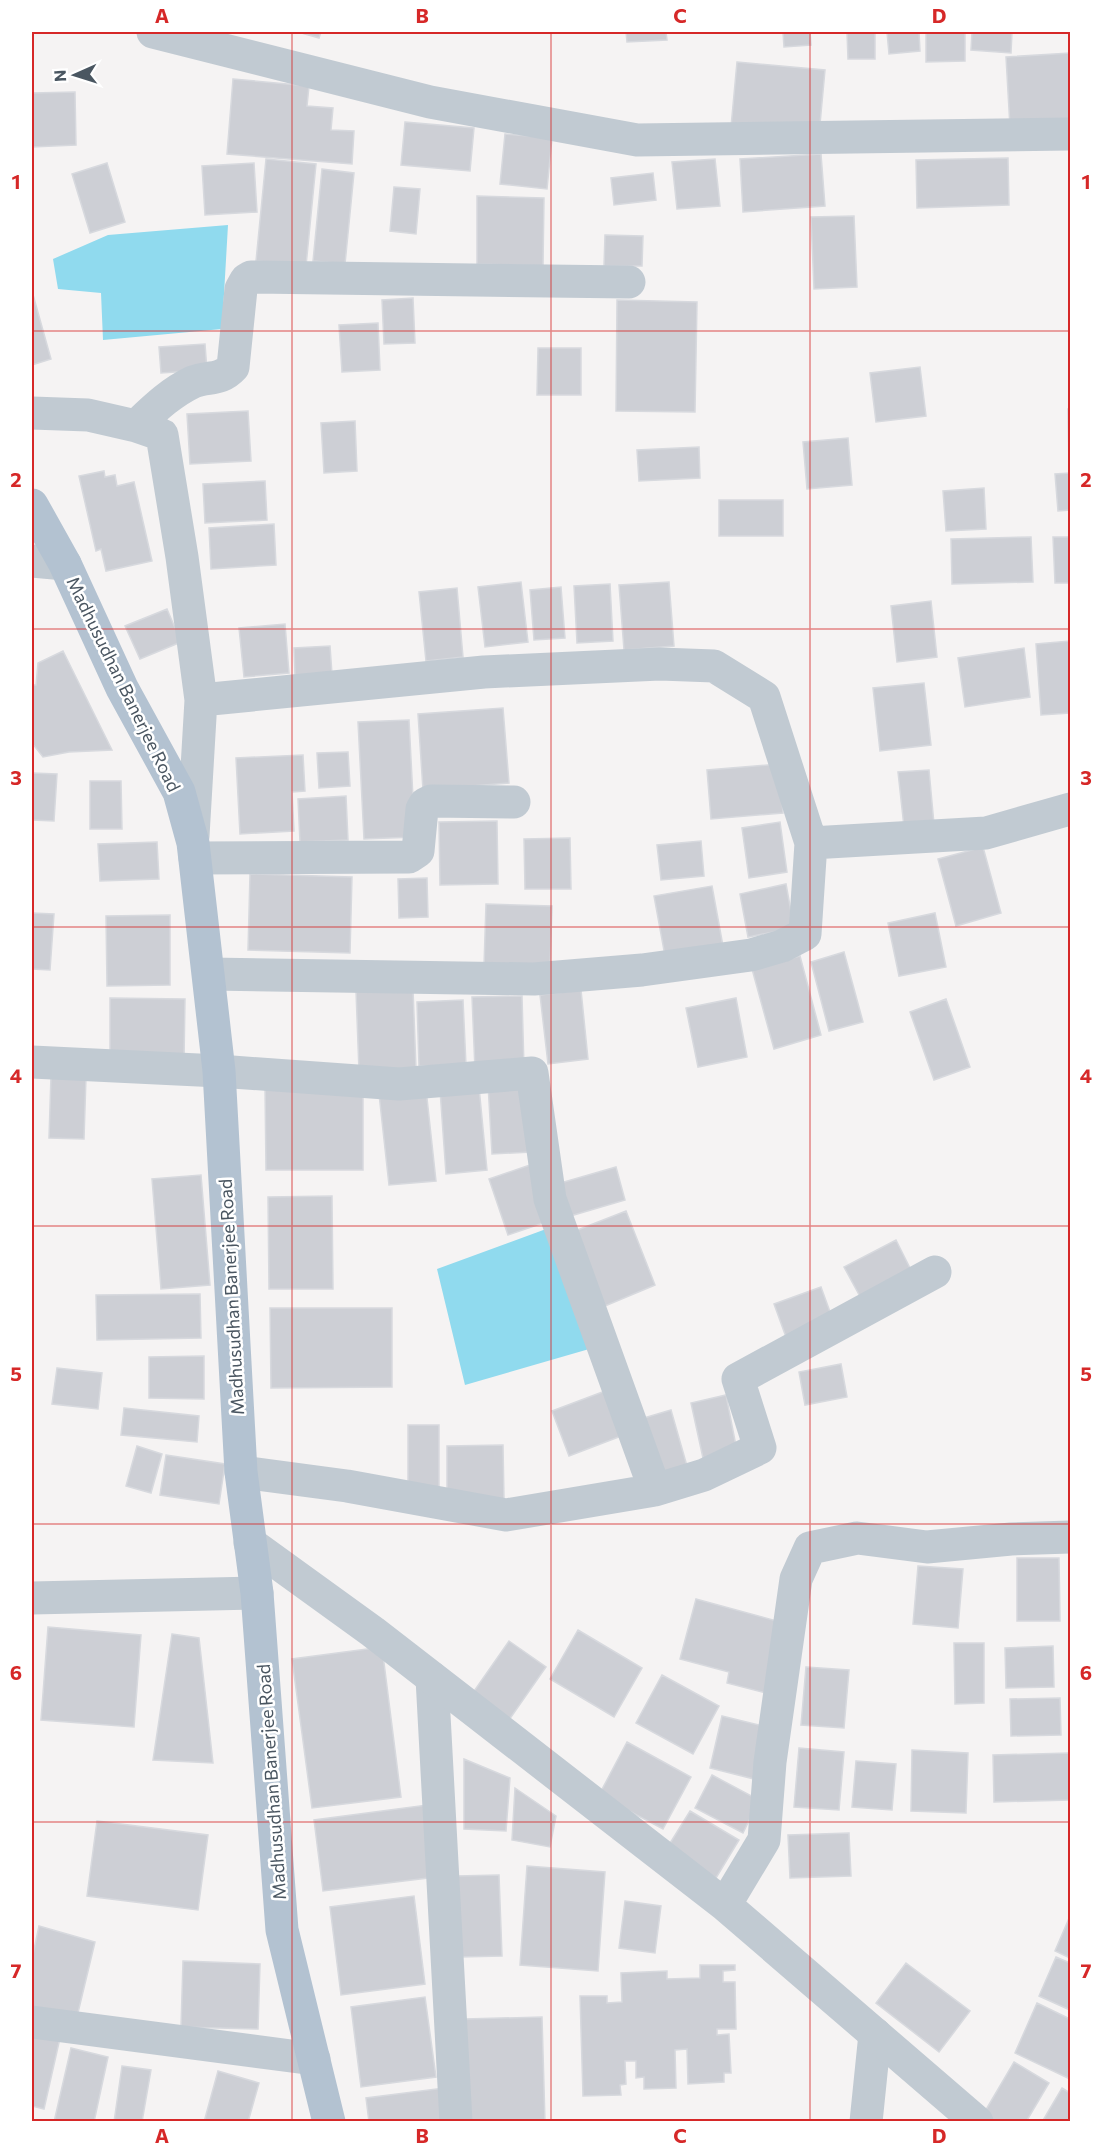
<svg xmlns="http://www.w3.org/2000/svg" width="1102" height="2153" font-family="Commissioner,sans-serif">
  <style>
    .water { fill: #90daee }
    .building { fill: #cdcfd5; stroke: #d7d9de; stroke-width: 1.5 }
    .lines { fill: none; stroke-linecap: round; stroke-linejoin: round }
    .minor { stroke: #c1cad2; stroke-width: 33 }
    .tertiary { stroke: #c1cad2; stroke-width: 33 }
    .primary { stroke: #b3c2d1; stroke-width: 33 }
    .grid { fill: none; stroke: #d62828; stroke-width: 1.5; stroke-opacity: 0.55 }
    .labels { text-anchor: middle; dominant-baseline: central; stroke-width: 5; stroke-linejoin: round; paint-order: stroke }
    .street-label { font-size: 18px; fill: #4a5661; stroke: #fff }
    .neatline { fill: none; stroke: #d62828; stroke-width: 2 }
    .grid-label { font-size: 20px; text-anchor: middle; font-weight: bold; fill: #d62828 }
  </style>
  <rect width="100%" height="100%" fill="#f5f3f3"/>
  <path class="water" d="M 228,225 L 222,329 L 103,340 L 101,293 L 58,289 L 53,259 L 108,235 Z
    M 557,1225 L 603,1345 L 465,1385 L 437,1269 Z"/>
  <path class="building" d="M 298,32 L 321,32 L 319,38 Z
    M 626,32 L 666,32 L 667,40 L 627,42 Z
    M 783,32 L 810,32 L 811,45 L 784,47 Z
    M 847,32 L 875,32 L 875,59 L 848,59 Z
    M 887,32 L 919,32 L 920,51 L 889,54 Z
    M 926,32 L 965,32 L 965,61 L 926,62 Z
    M 972,32 L 1012,32 L 1011,53 L 971,50 Z
    M 1070,53 L 1070,123 L 1010,127 L 1006,57 Z
    M 737,62 L 825,70 L 819,135 L 731,127 Z
    M 233,79 L 309,86 L 307,106 L 333,108 L 331,130 L 354,131 L 352,164 L 227,154 Z
    M 75,92 L 76,145 L 32,147 L 32,93 Z
    M 405,122 L 474,128 L 470,171 L 401,165 Z
    M 505,134 L 552,138 L 547,189 L 500,184 Z
    M 821,154 L 825,206 L 743,212 L 740,159 Z
    M 1008,158 L 1009,205 L 917,208 L 916,160 Z
    M 266,159 L 316,164 L 306,266 L 256,261 Z
    M 715,159 L 720,206 L 677,209 L 672,162 Z
    M 107,163 L 125,222 L 90,233 L 72,174 Z
    M 254,163 L 257,212 L 205,215 L 202,166 Z
    M 322,169 L 354,173 L 345,264 L 313,261 Z
    M 653,173 L 656,200 L 614,205 L 611,178 Z
    M 394,187 L 420,189 L 416,234 L 390,231 Z
    M 477,196 L 544,198 L 543,266 L 477,264 Z
    M 854,216 L 857,287 L 814,289 L 811,217 Z
    M 605,235 L 643,236 L 642,266 L 604,266 Z
    M 32,291 L 51,359 L 32,365 Z
    M 413,298 L 415,343 L 384,344 L 382,300 Z
    M 617,300 L 697,302 L 695,412 L 616,411 Z
    M 378,323 L 380,370 L 342,372 L 339,325 Z
    M 205,344 L 207,370 L 161,373 L 159,347 Z
    M 538,348 L 581,348 L 581,395 L 537,395 Z
    M 920,367 L 926,416 L 876,422 L 870,373 Z
    M 1068,409 L 1070,409 L 1070,468 L 1069,468 Z
    M 248,411 L 251,461 L 190,464 L 187,414 Z
    M 355,421 L 357,471 L 324,473 L 321,423 Z
    M 848,438 L 852,485 L 807,489 L 803,442 Z
    M 699,447 L 700,478 L 639,481 L 637,450 Z
    M 104,471 L 105,477 L 115,475 L 117,486 L 134,482 L 152,561 L 106,571 L 101,549 L 96,551 L 79,476 Z
    M 1070,473 L 1070,510 L 1058,511 L 1055,474 Z
    M 265,481 L 267,520 L 205,523 L 203,484 Z
    M 984,488 L 986,529 L 946,531 L 943,491 Z
    M 719,500 L 783,500 L 783,536 L 719,536 Z
    M 274,524 L 276,565 L 211,569 L 209,528 Z
    M 1031,537 L 1033,582 L 952,584 L 951,539 Z
    M 1053,537 L 1070,537 L 1070,583 L 1055,583 Z
    M 521,582 L 528,642 L 485,647 L 478,587 Z
    M 669,582 L 674,646 L 624,650 L 619,585 Z
    M 610,584 L 613,641 L 577,643 L 574,586 Z
    M 561,587 L 565,638 L 534,640 L 530,590 Z
    M 457,588 L 463,657 L 426,661 L 419,592 Z
    M 931,601 L 937,657 L 897,662 L 891,606 Z
    M 167,609 L 181,642 L 140,659 L 125,626 Z
    M 285,624 L 289,673 L 244,677 L 239,628 Z
    M 1070,641 L 1070,713 L 1041,715 L 1036,644 Z
    M 330,646 L 332,674 L 295,676 L 294,648 Z
    M 1024,648 L 1030,697 L 965,707 L 958,658 Z
    M 63,651 L 112,750 L 69,752 L 43,757 L 32,743 L 32,685 L 36,685 L 38,663 Z
    M 924,683 L 931,745 L 880,751 L 873,688 Z
    M 503,708 L 509,783 L 423,790 L 418,714 Z
    M 409,720 L 415,837 L 364,839 L 358,722 Z
    M 348,752 L 350,786 L 319,788 L 317,753 Z
    M 303,755 L 305,791 L 292,792 L 294,831 L 240,834 L 236,758 Z
    M 779,764 L 783,813 L 711,819 L 707,770 Z
    M 929,770 L 934,824 L 904,827 L 898,772 Z
    M 32,773 L 57,774 L 54,821 L 32,820 Z
    M 90,781 L 121,781 L 122,829 L 90,829 Z
    M 346,796 L 348,840 L 300,842 L 298,799 Z
    M 497,821 L 498,884 L 440,885 L 439,822 Z
    M 780,822 L 787,872 L 749,878 L 742,828 Z
    M 570,838 L 571,889 L 525,889 L 524,839 Z
    M 701,841 L 704,876 L 661,880 L 657,845 Z
    M 157,842 L 159,879 L 100,881 L 98,844 Z
    M 983,847 L 1001,913 L 956,926 L 938,859 Z
    M 250,874 L 352,877 L 350,953 L 248,950 Z
    M 427,878 L 428,917 L 399,918 L 398,879 Z
    M 786,884 L 794,928 L 748,937 L 740,894 Z
    M 712,886 L 723,946 L 665,956 L 654,896 Z
    M 486,904 L 552,906 L 550,968 L 484,966 Z
    M 32,913 L 54,914 L 50,970 L 32,969 Z
    M 935,913 L 946,967 L 899,976 L 888,923 Z
    M 170,915 L 170,985 L 107,986 L 106,916 Z
    M 844,952 L 863,1022 L 829,1031 L 811,962 Z
    M 800,956 L 821,1035 L 774,1049 L 752,969 Z
    M 413,989 L 416,1069 L 359,1071 L 356,991 Z
    M 581,990 L 588,1059 L 548,1064 L 540,995 Z
    M 522,996 L 524,1068 L 475,1070 L 472,997 Z
    M 110,998 L 185,999 L 184,1060 L 110,1060 Z
    M 736,998 L 747,1057 L 698,1067 L 686,1008 Z
    M 946,999 L 970,1067 L 934,1080 L 910,1012 Z
    M 463,1000 L 466,1065 L 419,1066 L 417,1002 Z
    M 51,1076 L 86,1077 L 84,1139 L 49,1138 Z
    M 527,1082 L 531,1152 L 492,1154 L 488,1084 Z
    M 363,1086 L 363,1170 L 266,1170 L 265,1087 Z
    M 479,1087 L 487,1170 L 446,1174 L 440,1090 Z
    M 426,1089 L 436,1181 L 389,1185 L 379,1094 Z
    M 530,1165 L 549,1221 L 508,1235 L 489,1179 Z
    M 616,1167 L 625,1200 L 567,1217 L 557,1184 Z
    M 201,1175 L 210,1285 L 161,1289 L 152,1179 Z
    M 332,1196 L 333,1289 L 269,1289 L 268,1197 Z
    M 626,1211 L 655,1285 L 605,1306 L 575,1231 Z
    M 896,1240 L 913,1274 L 863,1302 L 844,1267 Z
    M 821,1287 L 833,1320 L 786,1337 L 774,1304 Z
    M 200,1294 L 201,1338 L 97,1340 L 96,1295 Z
    M 270,1308 L 392,1308 L 392,1387 L 271,1388 Z
    M 204,1356 L 204,1399 L 149,1398 L 149,1357 Z
    M 841,1364 L 847,1397 L 805,1405 L 799,1372 Z
    M 57,1368 L 102,1373 L 98,1409 L 52,1404 Z
    M 613,1388 L 629,1433 L 569,1456 L 552,1411 Z
    M 726,1395 L 737,1451 L 703,1458 L 691,1403 Z
    M 124,1408 L 199,1416 L 197,1442 L 121,1435 Z
    M 671,1410 L 687,1466 L 654,1476 L 637,1420 Z
    M 408,1425 L 439,1425 L 439,1487 L 408,1487 Z
    M 503,1445 L 504,1500 L 447,1500 L 447,1446 Z
    M 137,1446 L 162,1454 L 151,1493 L 126,1486 Z
    M 166,1455 L 225,1464 L 219,1504 L 160,1495 Z
    M 1017,1558 L 1059,1558 L 1060,1621 L 1017,1621 Z
    M 918,1566 L 963,1569 L 958,1628 L 913,1624 Z
    M 696,1599 L 784,1623 L 766,1693 L 727,1683 L 729,1672 L 680,1659 Z
    M 48,1627 L 141,1635 L 134,1727 L 41,1720 Z
    M 578,1630 L 642,1668 L 614,1717 L 550,1679 Z
    M 172,1634 L 199,1638 L 213,1763 L 153,1760 Z
    M 509,1641 L 546,1667 L 509,1720 L 472,1694 Z
    M 954,1643 L 984,1643 L 984,1703 L 955,1704 Z
    M 1053,1646 L 1054,1687 L 1006,1688 L 1005,1648 Z
    M 382,1647 L 401,1797 L 312,1808 L 292,1659 Z
    M 806,1667 L 849,1670 L 844,1728 L 801,1725 Z
    M 662,1675 L 719,1706 L 693,1754 L 636,1723 Z
    M 1060,1698 L 1061,1735 L 1011,1736 L 1010,1699 Z
    M 722,1716 L 767,1727 L 754,1779 L 710,1768 Z
    M 627,1742 L 691,1777 L 663,1829 L 599,1795 Z
    M 799,1748 L 844,1752 L 839,1810 L 794,1807 Z
    M 912,1750 L 968,1753 L 966,1813 L 911,1811 Z
    M 1069,1753 L 1070,1800 L 994,1802 L 993,1755 Z
    M 464,1759 L 510,1778 L 506,1831 L 464,1829 Z
    M 856,1761 L 896,1764 L 892,1810 L 852,1807 Z
    M 712,1775 L 759,1800 L 743,1833 L 695,1808 Z
    M 515,1788 L 556,1816 L 550,1847 L 512,1840 Z
    M 427,1805 L 436,1877 L 323,1891 L 314,1820 Z
    M 690,1811 L 739,1840 L 716,1878 L 667,1848 Z
    M 97,1821 L 208,1835 L 198,1910 L 87,1896 Z
    M 849,1833 L 851,1876 L 790,1878 L 788,1835 Z
    M 527,1866 L 605,1872 L 598,1971 L 520,1965 Z
    M 499,1875 L 502,1956 L 460,1957 L 457,1876 Z
    M 414,1896 L 425,1984 L 341,1995 L 330,1907 Z
    M 625,1901 L 661,1906 L 655,1953 L 619,1948 Z
    M 1070,1916 L 1070,1958 L 1055,1951 Z
    M 39,1926 L 95,1942 L 76,2021 L 32,2010 L 32,1959 Z
    M 1056,1957 L 1070,1963 L 1070,2010 L 1039,1996 Z
    M 183,1961 L 260,1964 L 258,2029 L 181,2027 Z
    M 906,1963 L 970,2011 L 939,2052 L 876,2003 Z
    M 700,1965 L 735,1965 L 735,1970 L 723,1971 L 723,1982 L 735,1982 L 736,2029 L 717,2029 L 717,2035 L 729,2034 L 731,2073 L 724,2073 L 724,2082 L 688,2084 L 687,2049 L 675,2050 L 676,2088 L 644,2089 L 644,2077 L 636,2078 L 636,2061 L 625,2061 L 626,2084 L 620,2085 L 621,2095 L 583,2096 L 580,1996 L 607,1996 L 607,2003 L 622,2002 L 621,1973 L 667,1971 L 667,1979 L 700,1978 Z
    M 425,1997 L 436,2077 L 361,2087 L 351,2007 Z
    M 1037,2003 L 1070,2019 L 1070,2079 L 1015,2053 Z
    M 542,2017 L 545,2122 L 468,2122 L 465,2019 Z
    M 32,2031 L 60,2038 L 44,2109 L 32,2106 Z
    M 71,2048 L 108,2057 L 94,2122 L 54,2122 Z
    M 1014,2062 L 1049,2083 L 1026,2122 L 987,2122 L 981,2118 Z
    M 122,2066 L 151,2070 L 142,2122 L 114,2122 Z
    M 218,2071 L 259,2083 L 248,2122 L 204,2122 Z
    M 444,2088 L 448,2122 L 369,2122 L 366,2098 Z
    M 1062,2088 L 1070,2093 L 1070,2122 L 1042,2122 Z"/>
  <g class="lines">
    <path class="minor" d="M 153,32 L 430,102 L 637,140 L 1070,134
      M 32,413 L 88,415 L 136,426 L 162,435 L 182,557 L 201,700
      M 136,426 C 154,409 170,393 193,382 C 209,376 220,381 233,367 L 241,289 L 246,280 L 251,277 L 629,282
      M 32,561 L 65,564
      M 193,836 L 201,700 L 484,672 L 660,664 L 714,666 L 764,697 L 811,843 L 986,833 L 1070,809
      M 195,858 L 409,857 L 418,851 L 422,809 L 425,804 L 431,801 L 514,802
      M 209,974 L 534,979 L 642,970 L 751,955 L 782,946 L 805,934 L 811,843
      M 32,1062 L 219,1071 L 399,1084 L 532,1073 L 550,1199 L 655,1490
      M 241,1472 L 347,1486 L 506,1515 L 655,1490 L 704,1475 L 760,1448 L 738,1379 L 935,1272
      M 32,1598 L 257,1593
      M 432,1678 L 456,2122
      M 32,2022 L 314,2059
      M 866,2122 L 875,2034"/>
    <path class="tertiary" d="M 250,1543 L 373,1632 L 725,1905 L 977,2122
      M 725,1905 L 764,1840 L 770,1762 L 796,1579 L 810,1548 L 857,1538 L 927,1547 L 1011,1539 L 1070,1537"/>
    <path class="primary" d="M 32,505 L 65,564 L 122,688 L 179,792 L 193,843 L 219,1071 L 241,1472 L 257,1593 L 282,1930 L 329,2122"/>
  </g>
  <path class="grid" d="M 292,32 L 292,2122M 551,32 L 551,2122M 810,32 L 810,2122M 32,331 L 1070,331M 32,629 L 1070,629M 32,927 L 1070,927M 32,1226 L 1070,1226M 32,1524 L 1070,1524M 32,1822 L 1070,1822"/>
  <g class="labels">
    <g class="street-label">
      <text transform="translate(124 684) rotate(64)">Madhusudhan Banerjee Road</text>
      <text transform="translate(231 1297) rotate(-93)">Madhusudhan Banerjee Road</text>
      <text transform="translate(271 1782) rotate(-94)">Madhusudhan Banerjee Road</text>
    </g>
  </g>
  <rect width="1102" height="2153" fill="none" stroke="#ffffff" stroke-width="66"/>
  <g transform="translate(75 75) rotate(267)" stroke="#ffffff" stroke-width="4.5" paint-order="stroke">
  <path d="M0-4.5L10 22L0 15L-10 22Z" fill="#4a5661"/>
  <text y="-9" font-size="16" font-weight="bold" text-anchor="middle" fill="#4a5661">N</text>
  </g>
  <rect x="33" y="33" width="1036" height="2087" class="neatline"/>
  <g class="grid-label">
    <text x="162" y="23">A</text>
    <text x="422" y="23">B</text>
    <text x="680" y="23">C</text>
    <text x="939" y="23">D</text>
    <text x="16" y="189">1</text>
    <text x="1086" y="189">1</text>
    <text x="16" y="487">2</text>
    <text x="1086" y="487">2</text>
    <text x="16" y="785">3</text>
    <text x="1086" y="785">3</text>
    <text x="16" y="1083">4</text>
    <text x="1086" y="1083">4</text>
    <text x="16" y="1381">5</text>
    <text x="1086" y="1381">5</text>
    <text x="16" y="1680">6</text>
    <text x="1086" y="1680">6</text>
    <text x="16" y="1978">7</text>
    <text x="1086" y="1978">7</text>
    <text x="162" y="2143">A</text>
    <text x="422" y="2143">B</text>
    <text x="680" y="2143">C</text>
    <text x="939" y="2143">D</text>
  </g>
</svg>
